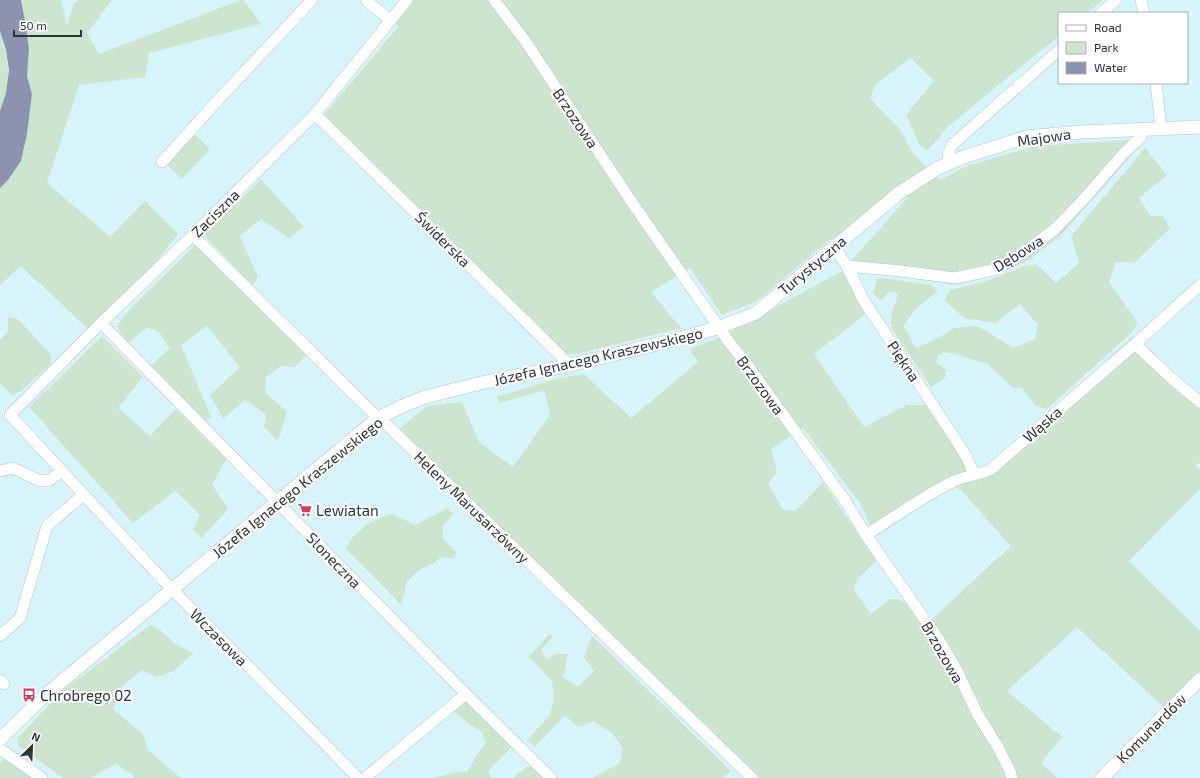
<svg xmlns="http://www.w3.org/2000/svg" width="1200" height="778" font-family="'Exo 2',sans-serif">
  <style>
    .green { fill: #cde4cf; fill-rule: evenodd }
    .water { fill: #8d92af }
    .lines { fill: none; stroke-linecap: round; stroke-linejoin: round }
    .minor-casing { stroke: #acc8ce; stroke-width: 12 }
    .tertiary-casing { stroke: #acc8ce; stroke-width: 14 }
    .minor { stroke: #fff; stroke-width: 11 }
    .tertiary { stroke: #fff; stroke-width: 13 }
    .labels { text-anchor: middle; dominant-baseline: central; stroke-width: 4; stroke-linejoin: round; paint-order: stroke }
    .street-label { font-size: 15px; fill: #2b3639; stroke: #fff }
    .poi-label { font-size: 15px; fill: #2b3639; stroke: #fff; text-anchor: start }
  </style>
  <rect width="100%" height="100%" fill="#d7f4fa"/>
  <path class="green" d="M 21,0 L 61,0 L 67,26 L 74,3 L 78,0 L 112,0 L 87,33 L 99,54 L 241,0 L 244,0 L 261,24 L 149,53 L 145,77 L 79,85 L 47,183 L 110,237 L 145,201 L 178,234 L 150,270 L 89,330 L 21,266 L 0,285 L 0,188 L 8,180 L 21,161 L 27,134 L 32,94 L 27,76 L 29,49 L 25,21 Z
    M 408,0 L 1103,0 L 1087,13 L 1059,13 L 1059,36 L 964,113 L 947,128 L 928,150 L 920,146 L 906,115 L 934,81 L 910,58 L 876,84 L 870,98 L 900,129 L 914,155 L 940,180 L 967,166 L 1035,146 L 1146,139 L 1062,234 L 1031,259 L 994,276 L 957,285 L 899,276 L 842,271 L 865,315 L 814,354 L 864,427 L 907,405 L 926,405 L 964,462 L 984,473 L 1133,336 L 1200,397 L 1200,462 L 1196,466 L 1200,470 L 1200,489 L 1129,561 L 1200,631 L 1200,681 L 1170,713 L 1077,627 L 1007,691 L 1062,737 L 1041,763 L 1057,778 L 760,778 L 399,429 L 427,406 L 462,402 L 479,442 L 513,467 L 550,415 L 544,390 L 500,403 L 496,397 L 559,378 L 584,374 L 631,418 L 698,362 L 689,349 L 716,339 L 736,329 L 842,271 L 909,196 L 828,241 L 757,301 L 722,315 L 690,268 L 651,292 L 681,328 L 577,354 L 563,354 L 323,116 L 398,27 L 393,14 ZM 803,428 L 860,503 L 875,537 L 941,493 L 958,487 L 1011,546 L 930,621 L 898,599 L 890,599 L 871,614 L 854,590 L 857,579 L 876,561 L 823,482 L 796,511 L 783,510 L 768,483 L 777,472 L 771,449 Z
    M 0,31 C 6,51 11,72 6,93 C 5,99 2,105 0,111 Z
    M 194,134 L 210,149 L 182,179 L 166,164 Z
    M 1145,148 L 1167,175 L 1139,198 L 1150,216 L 1163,216 L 1170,228 L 1134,263 L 1116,262 L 1109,282 L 1138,323 L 1130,334 L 1047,409 L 1035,405 L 1022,388 L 1013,388 L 988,364 L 955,354 L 944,352 L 938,355 L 936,363 L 946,370 L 945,378 L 931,387 L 892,329 L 891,316 L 898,294 L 890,291 L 881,300 L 873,293 L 877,279 L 882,278 L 931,285 L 938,291 L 917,308 L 903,326 L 916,348 L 938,338 L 954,328 L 976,326 L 988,332 L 1013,348 L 1035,339 L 1038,325 L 1020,304 L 995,323 L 964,318 L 944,300 L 950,290 L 984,282 L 1024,266 L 1036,264 L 1056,283 L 1079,263 L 1071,236 Z
    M 261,179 L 304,227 L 289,238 L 261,219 L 240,236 L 258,277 L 252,285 L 204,235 Z
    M 196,244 L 306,355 L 295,367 L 281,366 L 266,377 L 265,392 L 287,412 L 278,441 L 264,427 L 266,414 L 245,400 L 223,419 L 210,395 L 240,367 L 207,326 L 181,345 L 211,417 L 206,422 L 151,365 L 170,348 L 160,333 L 148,327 L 128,343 L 117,327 L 121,320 L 132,307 Z
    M 8,317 L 18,319 L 51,355 L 51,364 L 21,391 L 12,395 L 0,383 L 0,340 L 8,332 Z
    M 102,336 L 143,377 L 118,408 L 150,436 L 176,409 L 226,459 L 212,485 L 228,509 L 202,538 L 193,530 L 200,515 L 175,491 L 133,523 L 29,407 Z
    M 448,508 L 453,514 L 443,526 L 443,539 L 457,553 L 453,559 L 441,557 L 432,564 L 419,570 L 407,581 L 401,605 L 346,549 L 352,538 L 370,522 L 392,514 L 415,525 Z
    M 150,625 L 159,629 L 178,646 L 194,653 L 172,672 L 156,677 L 142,670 L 123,686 L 113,709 L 143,734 L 148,750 L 181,778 L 134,778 L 133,775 L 116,764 L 99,773 L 92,778 L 63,778 L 18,746 L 17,739 L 61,692 Z
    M 550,634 L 552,637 L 541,650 L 548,659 L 555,654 L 568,654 L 563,677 L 578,687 L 594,671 L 584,657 L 592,636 L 731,771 L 722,778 L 592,778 L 620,763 L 623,749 L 612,733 L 594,721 L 578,727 L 565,715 L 535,747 L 527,740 L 550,715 L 554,698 L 552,681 L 529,657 Z
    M 466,701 L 512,747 L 488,771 L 491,778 L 433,778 L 458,772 L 467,772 L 477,755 L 486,742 L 481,731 L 468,723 L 452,710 Z
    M 5,758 L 32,778 L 0,778 L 0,764 Z
    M 526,767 L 534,767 L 544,778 L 513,778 Z"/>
  <path class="water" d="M 0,0 L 21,0 L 25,21 L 29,49 L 27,76 L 32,94 L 27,134 L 21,161 L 8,180 L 0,188 L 0,111 L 6,93 L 9,70 L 6,50 L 0,31 Z"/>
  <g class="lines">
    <g class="minor-casing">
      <path id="minor" d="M 366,0 L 390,20
        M 494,0 L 524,39 L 631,201 L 729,342 L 749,367 L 846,502 L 866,535 L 939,640 L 954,665 L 978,715 L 998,747 L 1010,771 L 1012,778
        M 1141,0 L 1144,13
        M 1101,13 L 1116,0
        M 1156,83 L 1161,128
        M 315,114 L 570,365
        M 162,162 L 219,99 L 312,0
        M 952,163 L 948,156 L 952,145 L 1059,50
        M 193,235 L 378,418 L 386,424 L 752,778
        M 834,247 L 847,266 L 864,301 L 954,437 L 966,456 L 974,474
        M 847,266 L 901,271 L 955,278 L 993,270 L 1022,254 L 1055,229 L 1082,201 L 1124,153 L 1141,137 L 1141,129
        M 101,323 L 466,694 L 551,778
        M 1135,344 L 1171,378 L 1200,402
        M 0,471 L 13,468 L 40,481 L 50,480 L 61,471
        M 866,535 C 895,517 923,496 954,481 C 966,476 978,475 990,470 L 1135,344 L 1200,285
        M 0,636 L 20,618 L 47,526 L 83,495
        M 0,680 L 4,684
        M 0,749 L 42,778
        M 358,778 L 325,744 L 163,580 L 10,415 L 101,323 L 193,235 L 315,114 L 407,0
        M 365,778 L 466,694"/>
    </g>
    <g class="tertiary-casing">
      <path id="tertiary" d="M 0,739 L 43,697 L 366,428 L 378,418 L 400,407 L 425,397 L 481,383 L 570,365 L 682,338 L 720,327 L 756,313 L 899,193 L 938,168 L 964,157 L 1026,137 L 1081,132 L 1200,127
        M 1102,778 L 1200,679"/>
    </g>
    <use href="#minor" class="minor"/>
    <use href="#tertiary" class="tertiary"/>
  </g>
  <defs>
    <g id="supermarket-bare" transform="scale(1.08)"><path d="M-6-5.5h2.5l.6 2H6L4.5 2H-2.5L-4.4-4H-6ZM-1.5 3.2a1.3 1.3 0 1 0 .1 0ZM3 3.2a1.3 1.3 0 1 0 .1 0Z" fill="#ce3e5a" stroke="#fff" stroke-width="2.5" paint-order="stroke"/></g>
    <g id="bus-bare" transform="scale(1.08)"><path d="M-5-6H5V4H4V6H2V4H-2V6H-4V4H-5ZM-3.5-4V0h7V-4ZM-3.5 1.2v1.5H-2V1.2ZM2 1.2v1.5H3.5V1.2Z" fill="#ce3e5a" stroke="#fff" stroke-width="2.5" paint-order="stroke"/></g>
  </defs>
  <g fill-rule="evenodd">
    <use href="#supermarket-bare" x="305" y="510"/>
    <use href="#bus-bare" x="29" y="695"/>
  </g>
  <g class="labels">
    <g class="street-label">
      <text transform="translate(576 118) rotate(56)">Brzozowa</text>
      <text transform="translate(1044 137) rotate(-8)">Majowa</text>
      <text transform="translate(215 213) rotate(-45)">Zaciszna</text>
      <text transform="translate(443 239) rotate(45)">Świderska</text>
      <text transform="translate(1018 253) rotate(-32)">Dębowa</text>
      <text transform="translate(812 265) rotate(-40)">Turystyczna</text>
      <text transform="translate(598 356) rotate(-13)">Józefa Ignacego Kraszewskiego</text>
      <text transform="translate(904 361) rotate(56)">Piękna</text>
      <text transform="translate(761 385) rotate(54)">Brzozowa</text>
      <text transform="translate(1042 424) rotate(-41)">Wąska</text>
      <text transform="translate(297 487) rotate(-39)">Józefa Ignacego Kraszewskiego</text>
      <text transform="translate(472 507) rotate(44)">Heleny Marusarzówny</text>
      <text transform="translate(334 560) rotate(46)">Słoneczna</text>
      <text transform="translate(219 637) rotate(45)">Wczasowa</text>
      <text transform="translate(943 652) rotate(60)">Brzozowa</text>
      <text transform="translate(1151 728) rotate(-45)">Komunardów</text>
    </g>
    <g class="poi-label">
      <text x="316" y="510">Lewiatan</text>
      <text x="40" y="695">Chrobrego 02</text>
    </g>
  </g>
  <rect x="1058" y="12" width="130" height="72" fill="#ffffff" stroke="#aaafb0"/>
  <rect x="1066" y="25" width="20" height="6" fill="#ffffff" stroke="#aaafb0"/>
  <text x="1094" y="32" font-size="12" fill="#2b3639">Road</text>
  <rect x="1066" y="42" width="20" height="12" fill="#cde4cf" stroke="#aaafb0"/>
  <text x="1094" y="52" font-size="12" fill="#2b3639">Park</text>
  <rect x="1066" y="62" width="20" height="12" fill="#8d92af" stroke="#aaafb0"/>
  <text x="1094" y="72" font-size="12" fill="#2b3639">Water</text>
  <g transform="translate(32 746) rotate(24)" stroke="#ffffff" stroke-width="3" paint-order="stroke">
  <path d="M0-3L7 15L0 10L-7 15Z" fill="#2b3639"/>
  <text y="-6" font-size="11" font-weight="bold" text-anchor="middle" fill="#2b3639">N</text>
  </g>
  <path d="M14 30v6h67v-6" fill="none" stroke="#2b3639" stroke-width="2"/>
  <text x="20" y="30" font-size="12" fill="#2b3639" stroke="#ffffff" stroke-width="3" paint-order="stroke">50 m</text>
</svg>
